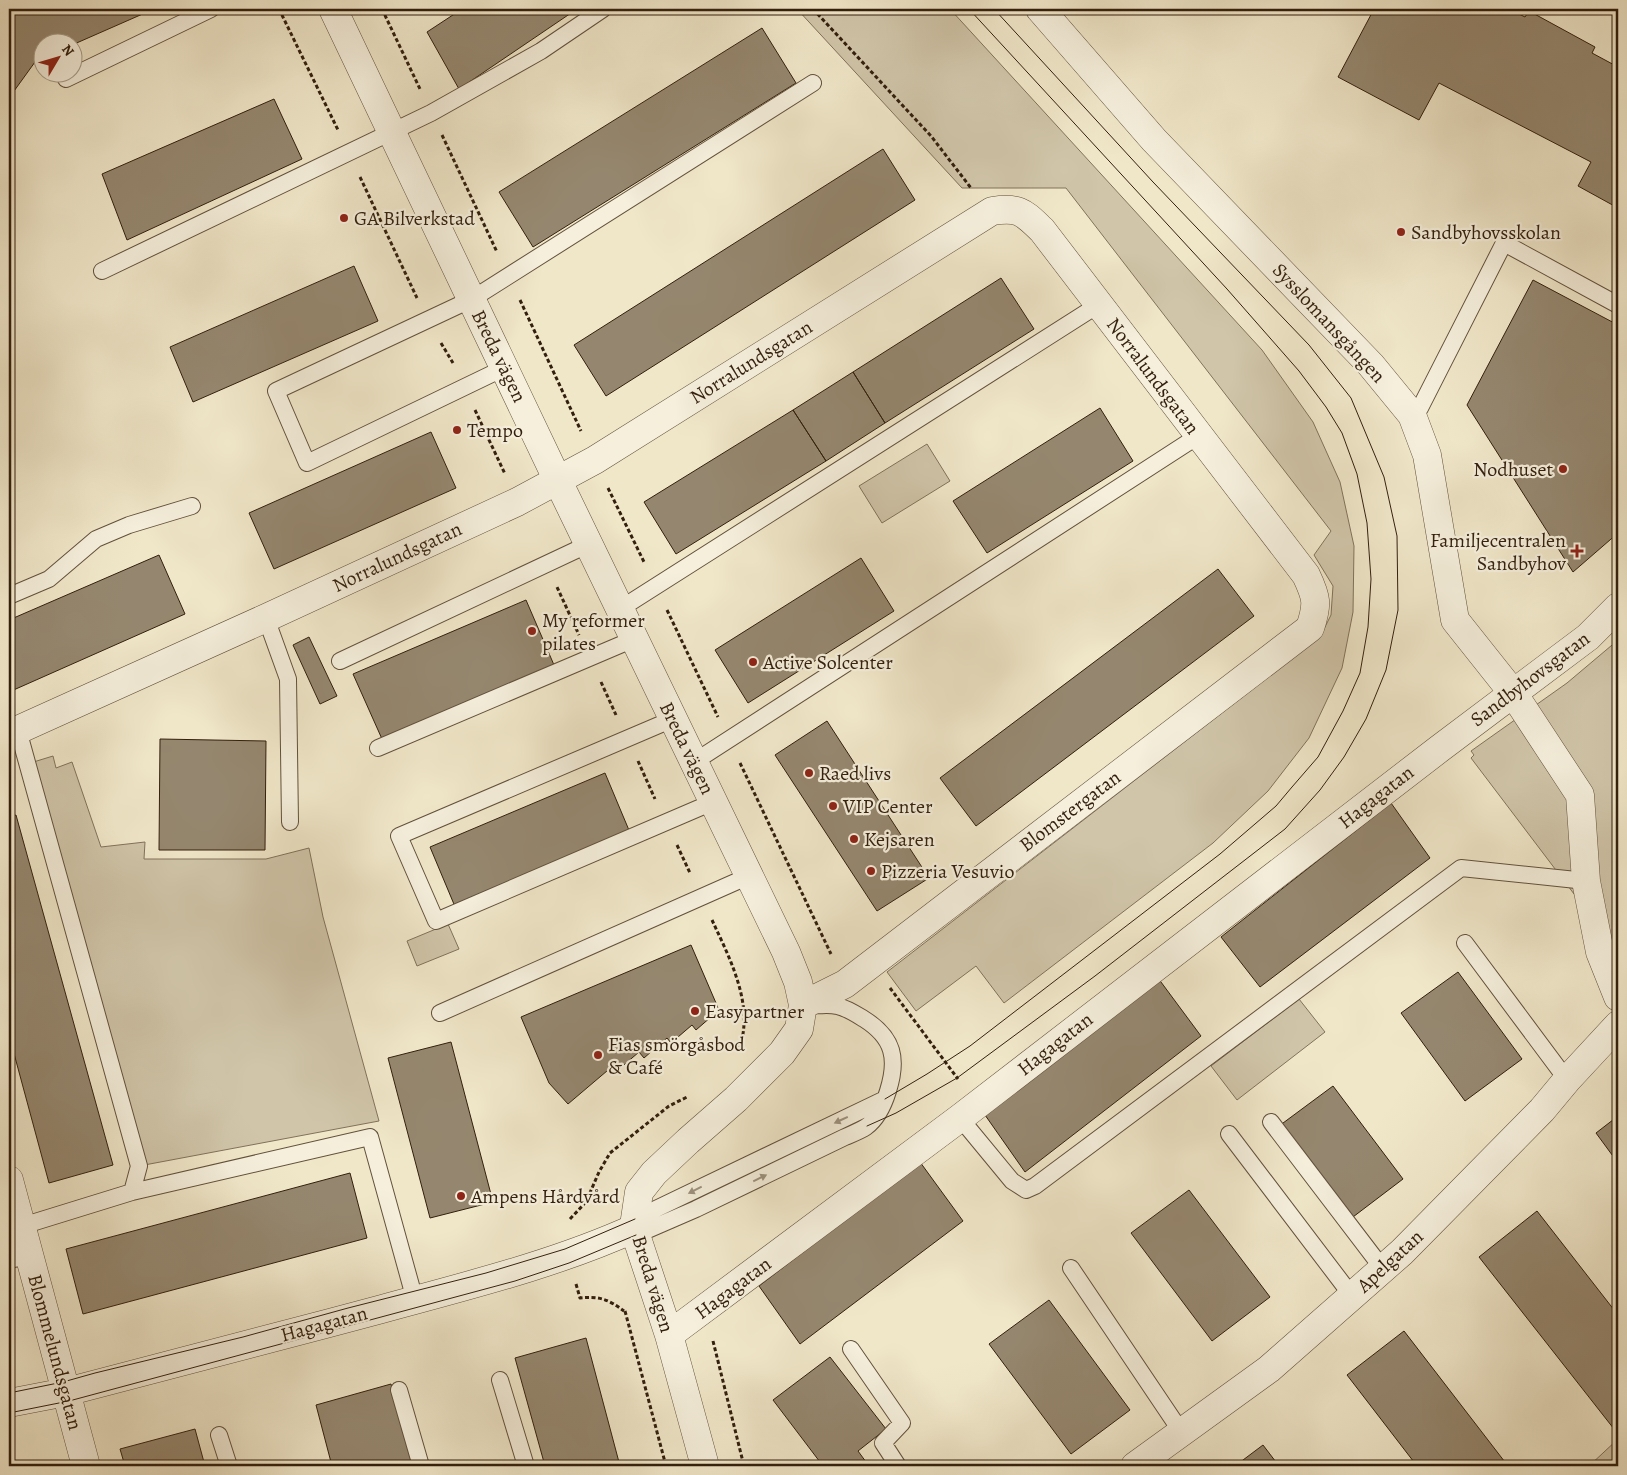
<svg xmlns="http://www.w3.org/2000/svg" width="1627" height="1475" font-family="Alegreya,serif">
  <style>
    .green { fill: #d0c5a9; stroke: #81725b }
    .building { fill: #95876f; stroke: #321f0d }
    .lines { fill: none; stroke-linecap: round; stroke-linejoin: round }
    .lane-casing { stroke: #62513c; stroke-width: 18 }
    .street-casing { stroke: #62513c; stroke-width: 29 }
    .path { stroke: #321f0d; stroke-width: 3; stroke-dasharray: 4 2.5; stroke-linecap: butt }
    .lane { stroke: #f5efdc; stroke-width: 16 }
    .street { stroke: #f5efdc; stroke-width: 28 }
    .tram { stroke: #321f0d; stroke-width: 1 }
    .oneway { fill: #9d917f }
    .poi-dot { fill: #8f2418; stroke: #f5efdc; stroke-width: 2 }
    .labels { text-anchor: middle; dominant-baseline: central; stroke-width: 4.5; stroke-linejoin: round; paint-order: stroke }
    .poi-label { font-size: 20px; fill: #321f0d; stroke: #f5efdc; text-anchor: start }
    .street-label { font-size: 20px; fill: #321f0d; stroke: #f5efdc }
  </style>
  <rect width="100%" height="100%" fill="#f0e7c9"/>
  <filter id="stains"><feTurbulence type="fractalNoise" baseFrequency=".004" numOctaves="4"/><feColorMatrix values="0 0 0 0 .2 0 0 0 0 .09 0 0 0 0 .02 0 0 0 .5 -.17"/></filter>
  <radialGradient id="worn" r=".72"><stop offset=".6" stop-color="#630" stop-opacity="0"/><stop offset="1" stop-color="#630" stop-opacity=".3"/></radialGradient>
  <path class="green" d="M 797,9 L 950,9 L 1262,350 L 1313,422 L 1340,482 L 1354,546 L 1353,612 L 1342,668 L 1309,738 L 1268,791 L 1213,843 L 1004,1003 L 976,966 L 916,1011 L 887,972 L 1320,637 L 1331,615 L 1333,586 L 1314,555 L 1331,531 L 1066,188 L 962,188 Z
    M 927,444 L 950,481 L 882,523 L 859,486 Z
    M 1618,640 L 1618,952 L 1471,758 L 1474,755 L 1471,751 L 1567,683 Z
    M 53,756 L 56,768 L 72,762 L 101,847 L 145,842 L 144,859 L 266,859 L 309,848 L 323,917 L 379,1121 L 139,1166 L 27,764 Z
    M 448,924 L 459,949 L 417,966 L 407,941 Z
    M 1299,999 L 1325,1032 L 1237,1100 L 1211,1066 Z
    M 1618,1439 L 1618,1466 L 1589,1466 Z"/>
  <path class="building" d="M 9,9 L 154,9 L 72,45 L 72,42 L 42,42 L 42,59 L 35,62 L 9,98 Z
    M 462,9 L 577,9 L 459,89 L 427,32 Z
    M 1374,9 L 1509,9 L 1525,17 L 1529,11 L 1595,47 L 1592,53 L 1618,67 L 1618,208 L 1578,186 L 1591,162 L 1439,83 L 1419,120 L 1338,77 Z
    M 762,28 L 796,83 L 533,247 L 499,192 Z
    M 274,99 L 302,159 L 127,240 L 102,174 Z
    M 883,149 L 915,200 L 606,396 L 574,345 Z
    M 354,266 L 378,321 L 193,402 L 170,347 Z
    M 1001,278 L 1034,329 L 885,423 L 853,372 Z
    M 1533,280 L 1618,325 L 1618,533 L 1573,572 L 1467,405 Z
    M 853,372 L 885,423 L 826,461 L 793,410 Z
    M 1100,408 L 1133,461 L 987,553 L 953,501 Z
    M 793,410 L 826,461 L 676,554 L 644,502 Z
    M 431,432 L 456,488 L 274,569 L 249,513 Z
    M 159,555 L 185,614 L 9,692 L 9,620 Z
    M 861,558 L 894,611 L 748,703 L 715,650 Z
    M 1218,569 L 1254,616 L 976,826 L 940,778 Z
    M 526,600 L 554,665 L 382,739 L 353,674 Z
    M 309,637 L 337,696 L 320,704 L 293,645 Z
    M 827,721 L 929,878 L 877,911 L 775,755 Z
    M 160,739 L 266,741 L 265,850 L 159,850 Z
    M 605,773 L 631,835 L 456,909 L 430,847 Z
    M 1391,803 L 1430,858 L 1260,987 L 1221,937 Z
    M 16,815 L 113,1165 L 49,1183 L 9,1035 L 9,817 Z
    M 691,945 L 719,1010 L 696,1030 L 692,1025 L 671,1043 L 667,1038 L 644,1058 L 639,1052 L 618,1070 L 614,1065 L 568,1104 L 549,1083 L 521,1017 Z
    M 1458,972 L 1522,1059 L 1465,1101 L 1401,1013 Z
    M 1158,978 L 1201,1036 L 1025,1172 L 985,1115 Z
    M 451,1042 L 493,1202 L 430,1218 L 388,1058 Z
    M 1333,1086 L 1403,1179 L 1349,1220 L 1279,1126 Z
    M 1618,1116 L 1618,1163 L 1596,1133 Z
    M 920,1162 L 963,1221 L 800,1344 L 759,1286 Z
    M 350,1173 L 367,1238 L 83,1314 L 66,1249 Z
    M 1189,1190 L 1270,1297 L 1212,1341 L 1131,1233 Z
    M 1537,1211 L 1618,1315 L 1618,1426 L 1614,1429 L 1479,1257 Z
    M 1049,1300 L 1130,1410 L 1071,1454 L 989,1344 Z
    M 1404,1331 L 1508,1466 L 1417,1466 L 1347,1375 Z
    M 586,1338 L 620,1466 L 545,1466 L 515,1358 Z
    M 830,1357 L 886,1429 L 858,1451 L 869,1466 L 823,1466 L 773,1400 Z
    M 391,1384 L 413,1466 L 332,1466 L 316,1405 Z
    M 195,1429 L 205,1466 L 125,1466 L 120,1449 Z
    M 1263,1445 L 1279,1466 L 1235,1466 Z"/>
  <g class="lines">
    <g class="lane-casing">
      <path id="lane" d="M 66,79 L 211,9
        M 102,271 L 431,113 L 541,51 L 603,9
        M 504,368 L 307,463 L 276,391 L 472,299 L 813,83
        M 1412,415 L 1420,408 L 1504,243 L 1618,305
        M 9,596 L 49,579 L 96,539 L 129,525 L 192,506
        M 620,609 L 1098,305
        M 266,618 L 288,679 L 290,822
        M 340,661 L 589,544
        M 673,719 L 399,836 L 436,921 L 713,802
        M 18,730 L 139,1166 L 132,1192 L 22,1226
        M 378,748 L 634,639
        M 694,762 L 1198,436
        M 1465,943 L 1567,1080
        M 440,1013 L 749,876
        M 960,1118 L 1012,1181 L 1026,1190 L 1035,1186 L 1461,868 L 1586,881
        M 1271,1122 L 1383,1269
        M 1229,1134 L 1352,1296
        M 132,1192 L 370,1137 L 415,1300
        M 635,1219 L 885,1099
        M 636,1235 L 696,1209 L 845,1137 C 852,1134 860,1131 866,1127 C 877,1119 884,1104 888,1091 C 898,1059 894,1038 864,1019 C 856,1014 847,1008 837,1006 C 829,1004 819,1006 810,1005
        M 9,1260 L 30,1256
        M 1071,1268 L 1182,1433
        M 851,1349 L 902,1423 L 883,1443 L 898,1466
        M 500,1380 L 526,1466
        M 399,1390 L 421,1466
        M 219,1435 L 229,1466"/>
    </g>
    <g class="street-casing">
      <path id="street" d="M 333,9 L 558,481 L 786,952 L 798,982 L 803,1005 L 799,1029 L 782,1053 L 736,1099 L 688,1141 L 654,1173 L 639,1192 L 635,1219 L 636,1235 L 669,1335 L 705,1466
        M 1040,9 L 1154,140 L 1371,365 L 1412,415 L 1427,455 L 1455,620 L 1513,693 L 1580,795 L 1586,881 L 1600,952 L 1618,997
        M 9,734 L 266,618 L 517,502 L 595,460 L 992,211 C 1020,207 1023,212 1042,230 L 1306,575 C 1317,598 1318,604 1310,628 L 845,984 L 803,1005
        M 9,1180 L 86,1466
        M 669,1335 L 960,1118 L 1439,749 L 1588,637 L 1618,607
        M 9,1403 L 66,1392 C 172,1364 277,1337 382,1309 C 466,1286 556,1264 635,1228
        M 1135,1466 L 1269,1369 L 1402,1252 L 1542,1110 L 1567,1080 L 1618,1025"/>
    </g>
    <path class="path" d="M 279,9 L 338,130
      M 382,9 L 420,89
      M 813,9 L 931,136 L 971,188
      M 442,135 L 497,252
      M 360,177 L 417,298
      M 520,300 L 581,431
      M 441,343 L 453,363
      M 475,410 L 505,474
      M 608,488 L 645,564
      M 557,587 L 579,635
      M 667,610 L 718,717
      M 601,682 L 616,715
      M 638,761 L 655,799
      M 740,763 L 831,954
      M 677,845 L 690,873
      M 712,920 C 730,959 755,1006 739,1049
      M 890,988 L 958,1079
      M 570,1219 L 586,1202 L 599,1172 L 610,1153 L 669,1106 L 687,1097
      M 576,1284 L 580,1298 C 599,1296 608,1299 624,1311
      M 625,1311 L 666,1466
      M 713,1341 L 744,1466"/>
    <use href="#lane" class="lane"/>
    <use href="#street" class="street"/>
    <path class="tram" d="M 885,1099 L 927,1074 L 970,1046 L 1220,854 L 1276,806 L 1292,787 L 1318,757 L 1343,711 L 1360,673 L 1368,627 L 1371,579 L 1367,523 L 1357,474 L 1342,433 L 1326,407 L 1299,371 L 1227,289 L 969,9
      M 867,1126 L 896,1113 L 957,1078 L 1095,976 L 1285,829 L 1320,790 L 1344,757 L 1366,719 L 1386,670 L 1398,610 L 1397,536 L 1384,477 L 1351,398 L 1309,345 L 1153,182 L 994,9
      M 9,1393 L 63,1382 L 95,1373 L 243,1337 L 348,1308 L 486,1273 L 565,1249 L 635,1219
      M 9,1413 L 69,1401 L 515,1281 L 569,1263 L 636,1235"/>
  </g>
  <defs><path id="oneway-solid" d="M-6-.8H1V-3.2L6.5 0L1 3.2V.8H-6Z" transform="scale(1.25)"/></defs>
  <g class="oneway">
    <use href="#oneway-solid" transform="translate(841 1120) rotate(155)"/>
    <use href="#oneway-solid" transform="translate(760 1178) rotate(-26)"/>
    <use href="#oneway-solid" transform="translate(695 1190) rotate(153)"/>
  </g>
  <g class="poi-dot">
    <circle cx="344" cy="218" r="5"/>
    <circle cx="1401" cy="232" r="5"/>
    <circle cx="457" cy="430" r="5"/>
    <circle cx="1563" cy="469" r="5"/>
    <path d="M1574.5 543.5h5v5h5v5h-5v5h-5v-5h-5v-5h5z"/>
    <circle cx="532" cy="631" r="5"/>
    <circle cx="753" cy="662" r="5"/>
    <circle cx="809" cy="773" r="5"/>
    <circle cx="833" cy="806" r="5"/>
    <circle cx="854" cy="839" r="5"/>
    <circle cx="871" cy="871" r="5"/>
    <circle cx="695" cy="1011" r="5"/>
    <circle cx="598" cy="1055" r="5"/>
    <circle cx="461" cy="1196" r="5"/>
  </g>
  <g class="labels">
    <g class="poi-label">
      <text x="354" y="218">GA Bilverkstad</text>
      <text x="1411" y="232">Sandbyhovsskolan</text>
      <text x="467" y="430">Tempo</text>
      <text x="1553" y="469" text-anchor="end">Nodhuset</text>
      <text x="1566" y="540" text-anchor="end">Familjecentralen<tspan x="1566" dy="23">Sandbyhov</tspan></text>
      <text x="542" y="620">My reformer<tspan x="542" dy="23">pilates</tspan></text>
      <text x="763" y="662">Active Solcenter</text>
      <text x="819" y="773">Raed livs</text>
      <text x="843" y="806">VIP Center</text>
      <text x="864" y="839">Kejsaren</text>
      <text x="881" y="871">Pizzeria Vesuvio</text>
      <text x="705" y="1011">Easypartner</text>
      <text x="608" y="1044">Fias smörgåsbod<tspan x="608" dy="23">&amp; Café</tspan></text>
      <text x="471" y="1196">Ampens Hårdvård</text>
    </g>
    <g class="street-label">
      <text transform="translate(1329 323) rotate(47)">Sysslomansgången</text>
      <text transform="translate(499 356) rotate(64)">Breda vägen</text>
      <text transform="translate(751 362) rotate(-32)">Norralundsgatan</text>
      <text transform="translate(1153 376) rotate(53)">Norralundsgatan</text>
      <text transform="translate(397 557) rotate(-25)">Norralundsgatan</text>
      <text transform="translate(1530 679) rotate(-37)">Sandbyhovsgatan</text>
      <text transform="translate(687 748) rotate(64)">Breda vägen</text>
      <text transform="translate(1376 797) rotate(-38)">Hagagatan</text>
      <text transform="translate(1070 811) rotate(-37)">Blomstergatan</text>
      <text transform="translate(1055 1044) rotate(-38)">Hagagatan</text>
      <text transform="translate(1390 1261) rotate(-43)">Apelgatan</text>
      <text transform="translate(653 1284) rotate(73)">Breda vägen</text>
      <text transform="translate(733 1288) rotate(-37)">Hagagatan</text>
      <text transform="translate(324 1324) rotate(-15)">Hagagatan</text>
      <text transform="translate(55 1352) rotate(75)">Blommelundsgatan</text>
    </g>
  </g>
  <rect width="1627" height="1475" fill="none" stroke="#f0e7c9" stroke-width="30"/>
  <rect x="10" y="10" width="1607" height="1455" fill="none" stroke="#321f0d" stroke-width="2.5"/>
  <rect x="15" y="15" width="1597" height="1445" fill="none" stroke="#321f0d"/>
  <g transform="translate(58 58) rotate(52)"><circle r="24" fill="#f5efdc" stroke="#a79c89"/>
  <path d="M0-4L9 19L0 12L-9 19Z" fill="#8f2418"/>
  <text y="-8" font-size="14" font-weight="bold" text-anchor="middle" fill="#321f0d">N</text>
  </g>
  <rect width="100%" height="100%" filter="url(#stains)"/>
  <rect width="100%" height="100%" fill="url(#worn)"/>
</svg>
